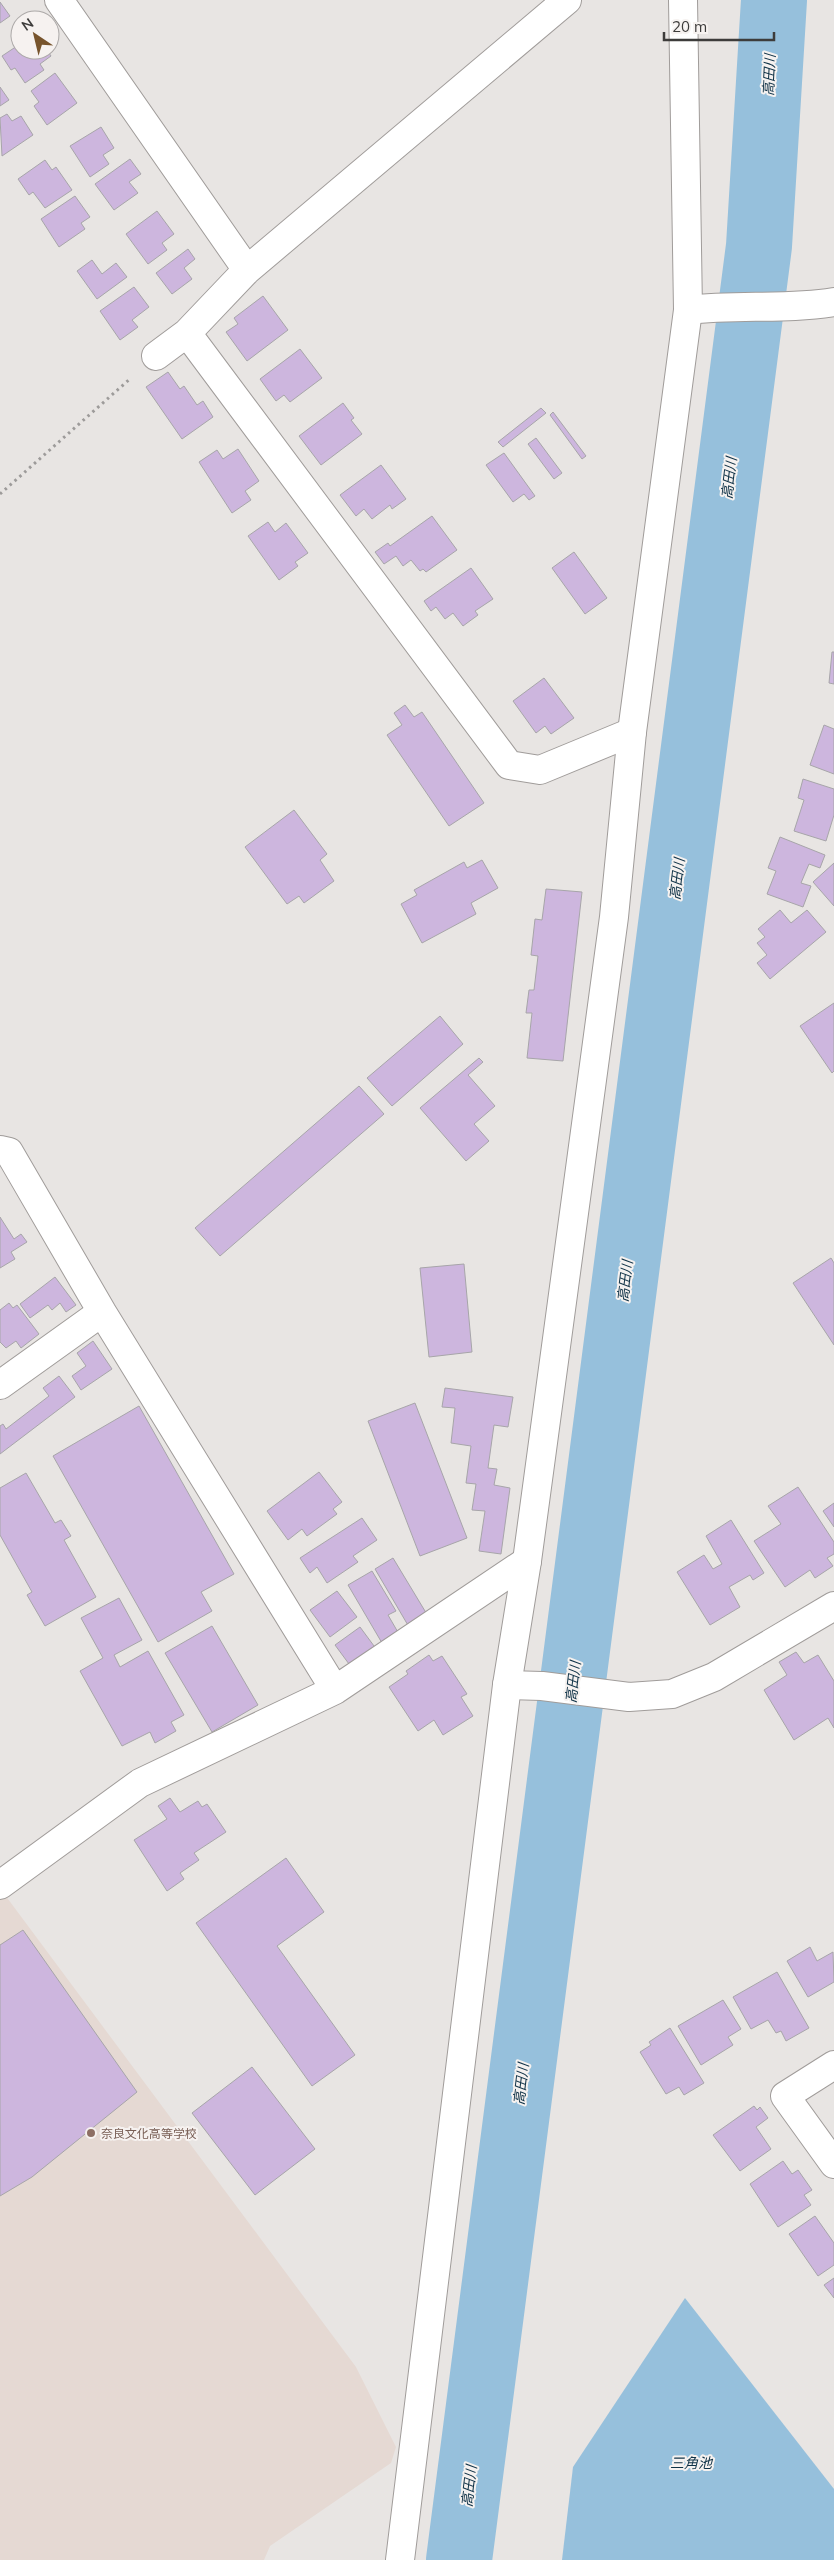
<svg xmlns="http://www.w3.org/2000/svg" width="834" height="2560" font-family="Mulish,'Noto Sans JP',sans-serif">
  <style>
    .built { fill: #e5d9d3 }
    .water { fill: #96c0dc }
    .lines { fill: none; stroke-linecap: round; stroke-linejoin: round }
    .river { stroke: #96c0dc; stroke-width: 66 }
    .building { fill: #cdb6de; stroke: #a7a5a9 }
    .minor-casing { stroke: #a09c9a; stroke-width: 30 }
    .tertiary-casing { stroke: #a09c9a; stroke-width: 30 }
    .path { stroke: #9d9b9a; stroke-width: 3; stroke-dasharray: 2.5 4; stroke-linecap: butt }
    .minor { stroke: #fff; stroke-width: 28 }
    .tertiary { stroke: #fff; stroke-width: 28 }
    .education-dot { fill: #8d6e63; stroke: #f6f2f0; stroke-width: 2 }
    .labels { text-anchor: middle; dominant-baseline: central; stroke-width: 4; stroke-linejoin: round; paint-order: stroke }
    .education-label { font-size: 12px; fill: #785e54; stroke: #f6f2f0; text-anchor: start }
    .water-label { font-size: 14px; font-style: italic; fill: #0e3146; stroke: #f6f2f0 }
  </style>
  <rect width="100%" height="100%" fill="#e8e5e3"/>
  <path class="built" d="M 5,1895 L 356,2367 L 396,2447 L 391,2463 L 270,2546 L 264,2560 L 0,2560 L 0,1899 Z"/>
  <path class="water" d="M 685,2298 L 834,2489 L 834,2560 L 562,2560 L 573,2467 Z"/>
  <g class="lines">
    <path class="river" d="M 459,2560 L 759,246 L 774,0"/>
  </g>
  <path class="building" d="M 0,2 L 10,16 L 0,23 Z
    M 20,44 L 20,50 L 47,50 L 51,56 L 40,64 L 44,70 L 25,83 L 15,68 L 11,70 L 2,56 Z
    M 55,73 L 77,103 L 47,125 L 34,106 L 39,102 L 31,91 Z
    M 0,87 L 9,100 L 0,106 Z
    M 7,114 L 12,121 L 21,116 L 33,135 L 2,156 L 0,118 Z
    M 101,127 L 114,148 L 103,155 L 109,164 L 90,177 L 70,146 Z
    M 130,159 L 141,174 L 129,182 L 138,193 L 114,210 L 95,184 Z
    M 45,160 L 52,170 L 56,167 L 72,190 L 45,208 L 33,192 L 29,195 L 18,179 Z
    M 75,196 L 90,217 L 81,223 L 85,229 L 59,247 L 41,219 Z
    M 157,211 L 174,234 L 162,243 L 167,250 L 148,264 L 126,234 Z
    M 188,249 L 195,259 L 184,268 L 192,279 L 172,294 L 156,273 Z
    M 92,260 L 102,274 L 116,263 L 127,277 L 97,299 L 77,271 Z
    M 134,287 L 149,307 L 132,320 L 138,327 L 120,340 L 100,311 Z
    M 263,296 L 288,330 L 247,361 L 226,332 L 238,324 L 234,318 Z
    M 300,349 L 322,378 L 290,402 L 284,395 L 276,401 L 260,379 Z
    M 168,372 L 180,389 L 184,386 L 197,405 L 203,401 L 213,417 L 182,439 L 146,387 Z
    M 343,403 L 354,418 L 351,420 L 362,434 L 321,465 L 299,436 Z
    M 541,408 L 546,413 L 503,447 L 498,442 Z
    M 553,412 L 586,456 L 582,459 L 550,415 Z
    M 536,438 L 562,473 L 554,479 L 528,444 Z
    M 238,449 L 259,481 L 245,491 L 251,500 L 232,513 L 199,462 L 217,450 L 223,459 Z
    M 504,453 L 535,496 L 529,500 L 524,494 L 513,502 L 486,465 Z
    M 381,465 L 406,499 L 392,509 L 390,505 L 372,519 L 364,509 L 356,516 L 340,495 Z
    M 432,516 L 457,550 L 426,572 L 423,569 L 420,571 L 411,560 L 403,566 L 396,556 L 384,564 L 375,552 L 388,543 L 390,546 Z
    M 268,522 L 275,532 L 286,523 L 308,553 L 295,562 L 298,566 L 279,580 L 248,536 Z
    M 574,552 L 607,598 L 585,614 L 552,568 Z
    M 471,568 L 493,599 L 475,611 L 478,615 L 463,626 L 453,613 L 445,619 L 436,607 L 431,611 L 424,601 Z
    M 832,652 L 834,652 L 834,684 L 829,683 Z
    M 544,678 L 574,718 L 551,734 L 545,726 L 536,733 L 513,701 Z
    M 405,705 L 414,717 L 422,712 L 484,803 L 449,826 L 387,735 L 402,725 L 394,713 Z
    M 824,725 L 834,729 L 834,774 L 810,765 Z
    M 803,779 L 834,789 L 834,815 L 826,841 L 794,831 L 804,800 L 798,798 Z
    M 294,810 L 327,854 L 320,860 L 334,881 L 304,903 L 299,896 L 287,904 L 245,847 Z
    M 780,837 L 825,855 L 820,868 L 809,864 L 801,883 L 811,886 L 803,907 L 767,894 L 776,871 L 768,868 Z
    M 482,860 L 498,888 L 471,903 L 476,914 L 422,943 L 401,904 L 417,895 L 414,890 L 464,862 L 467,868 Z
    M 834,863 L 834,906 L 813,882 Z
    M 546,889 L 582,892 L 563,1061 L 527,1058 L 532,1013 L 526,1013 L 529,990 L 534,990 L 538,956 L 531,955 L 535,919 L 542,920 Z
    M 780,910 L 791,923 L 807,910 L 826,932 L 770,979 L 757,963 L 767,955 L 757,943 L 765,937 L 758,929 Z
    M 834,1003 L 834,1071 L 832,1073 L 800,1026 Z
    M 440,1016 L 463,1044 L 392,1106 L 367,1078 Z
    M 479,1058 L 483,1062 L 468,1075 L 495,1106 L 474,1124 L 489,1141 L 466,1161 L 420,1108 Z
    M 359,1086 L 384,1114 L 220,1256 L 195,1228 Z
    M 0,1217 L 14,1239 L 21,1234 L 27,1242 L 11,1252 L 15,1259 L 0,1268 Z
    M 831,1258 L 834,1263 L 834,1345 L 793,1283 Z
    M 464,1264 L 472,1352 L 429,1357 L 420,1268 Z
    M 55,1277 L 76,1305 L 66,1312 L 60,1303 L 52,1310 L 48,1305 L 30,1318 L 20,1304 Z
    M 9,1303 L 13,1308 L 17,1305 L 39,1334 L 21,1348 L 16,1341 L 6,1348 L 0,1342 L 0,1310 Z
    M 93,1341 L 112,1369 L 81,1390 L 72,1376 L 86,1366 L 77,1353 Z
    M 59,1376 L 75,1397 L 0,1454 L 0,1426 L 3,1424 L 6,1429 L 49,1396 L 43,1388 Z
    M 445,1388 L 513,1397 L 508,1427 L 494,1425 L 488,1468 L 497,1469 L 494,1485 L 510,1488 L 501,1554 L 479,1551 L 485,1511 L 472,1510 L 476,1484 L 466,1483 L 471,1446 L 451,1443 L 455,1408 L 442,1407 Z
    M 415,1403 L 467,1538 L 420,1556 L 368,1421 Z
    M 139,1406 L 234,1574 L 201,1592 L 212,1611 L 158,1642 L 53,1456 Z
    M 319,1472 L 342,1502 L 333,1509 L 337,1514 L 307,1536 L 302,1529 L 288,1540 L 267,1511 Z
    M 26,1473 L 55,1523 L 61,1520 L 71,1536 L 64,1540 L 96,1597 L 45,1626 L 27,1595 L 32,1592 L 0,1535 L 0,1488 Z
    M 798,1487 L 834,1542 L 834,1554 L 827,1558 L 833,1566 L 815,1578 L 810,1570 L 785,1587 L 754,1541 L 781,1524 L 768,1506 Z
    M 834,1503 L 834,1527 L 823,1511 Z
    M 362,1518 L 377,1540 L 353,1556 L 358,1562 L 327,1583 L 317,1567 L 310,1573 L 300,1558 Z
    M 731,1520 L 764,1573 L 753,1580 L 750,1575 L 729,1587 L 740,1607 L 710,1625 L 677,1572 L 704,1555 L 713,1569 L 722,1564 L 706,1536 Z
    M 393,1558 L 428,1616 L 409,1627 L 375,1569 Z
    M 372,1571 L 396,1611 L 388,1615 L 399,1634 L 382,1643 L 348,1585 Z
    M 337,1591 L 357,1617 L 330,1637 L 310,1610 Z
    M 119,1598 L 142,1640 L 114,1655 L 120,1667 L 148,1651 L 184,1715 L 171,1722 L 176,1731 L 155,1743 L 150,1732 L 122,1746 L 80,1671 L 103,1658 L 81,1618 Z
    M 212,1626 L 258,1705 L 212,1732 L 165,1653 Z
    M 360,1627 L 377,1650 L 369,1656 L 365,1653 L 349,1664 L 335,1645 Z
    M 796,1652 L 804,1663 L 818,1655 L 834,1681 L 834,1728 L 828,1718 L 794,1740 L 764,1690 L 787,1675 L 779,1662 Z
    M 429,1655 L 433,1661 L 442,1656 L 467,1694 L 461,1697 L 473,1716 L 443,1735 L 434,1720 L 418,1731 L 389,1687 L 408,1674 L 406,1671 Z
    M 170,1798 L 180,1812 L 198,1801 L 202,1807 L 207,1804 L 226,1832 L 194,1853 L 199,1860 L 180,1873 L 184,1879 L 167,1891 L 134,1840 L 167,1819 L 158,1806 Z
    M 286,1858 L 324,1912 L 277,1946 L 355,2055 L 312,2086 L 196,1923 Z
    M 23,1930 L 137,2092 L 32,2177 L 0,2196 L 0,1945 Z
    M 810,1947 L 817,1961 L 833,1952 L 834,1982 L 808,1997 L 787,1961 Z
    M 777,1972 L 809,2028 L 786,2041 L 781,2031 L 776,2033 L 768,2020 L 751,2029 L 733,1997 Z
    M 723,2000 L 741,2029 L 728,2037 L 733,2045 L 701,2065 L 678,2026 Z
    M 670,2028 L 704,2083 L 684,2095 L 679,2087 L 666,2094 L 640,2052 L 651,2045 L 649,2042 Z
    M 252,2067 L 315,2149 L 255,2195 L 192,2113 Z
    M 754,2106 L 757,2110 L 760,2107 L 768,2118 L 756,2127 L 771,2149 L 740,2171 L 713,2135 Z
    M 783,2161 L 792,2174 L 798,2170 L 812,2190 L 804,2195 L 811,2205 L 778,2227 L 750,2184 Z
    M 815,2216 L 834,2243 L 834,2265 L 818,2276 L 789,2234 Z
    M 834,2278 L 834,2298 L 824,2285 Z"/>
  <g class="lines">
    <g class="minor-casing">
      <path id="minor" d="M 59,0 L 247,270
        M 688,310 C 737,304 786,310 834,302
        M 187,333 L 509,765 L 540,770 L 632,732
        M 156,356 L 187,333 L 247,270 L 567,0
        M 0,1150 L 9,1152 L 102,1312 L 335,1690
        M 0,1385 L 102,1312
        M 507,1685 L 542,1686 L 629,1697 L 672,1694 L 714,1677 L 834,1606
        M 0,1885 L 140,1783 L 335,1690 L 527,1561
        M 834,2065 L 785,2096 L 834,2164"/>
    </g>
    <g class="tertiary-casing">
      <path id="tertiary" d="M 400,2560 L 507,1685 L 527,1561 L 614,917 L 632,732 L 688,310 L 683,0"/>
    </g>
    <path class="path" d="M 0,494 L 131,378"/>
    <use href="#minor" class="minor"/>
    <use href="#tertiary" class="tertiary"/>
  </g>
  <circle class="education-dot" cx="91" cy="2133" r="5"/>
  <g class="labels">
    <g class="education-label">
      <text x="101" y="2133">奈良文化高等学校</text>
    </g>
    <g class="water-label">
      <text transform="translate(769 75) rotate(-87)">高田川</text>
      <text transform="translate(729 478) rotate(-83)">高田川</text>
      <text transform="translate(677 879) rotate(-83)">高田川</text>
      <text transform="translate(625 1281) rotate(-83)">高田川</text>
      <text transform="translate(573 1682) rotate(-83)">高田川</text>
      <text transform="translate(521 2084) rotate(-83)">高田川</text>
      <text x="691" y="2463">三角池</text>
      <text transform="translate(469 2486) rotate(-83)">高田川</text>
    </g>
  </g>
  <g transform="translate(35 35) rotate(325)"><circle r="24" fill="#f6f2f0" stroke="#aca9a8"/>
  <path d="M0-4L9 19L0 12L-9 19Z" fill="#77542c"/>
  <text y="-8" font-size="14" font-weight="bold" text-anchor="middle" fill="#3d3c3b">N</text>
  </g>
  <path d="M664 32v8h110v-8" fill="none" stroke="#3d3c3b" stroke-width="2.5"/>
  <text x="672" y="32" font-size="15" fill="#3d3c3b" stroke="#f6f2f0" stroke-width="4" paint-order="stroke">20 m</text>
</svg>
